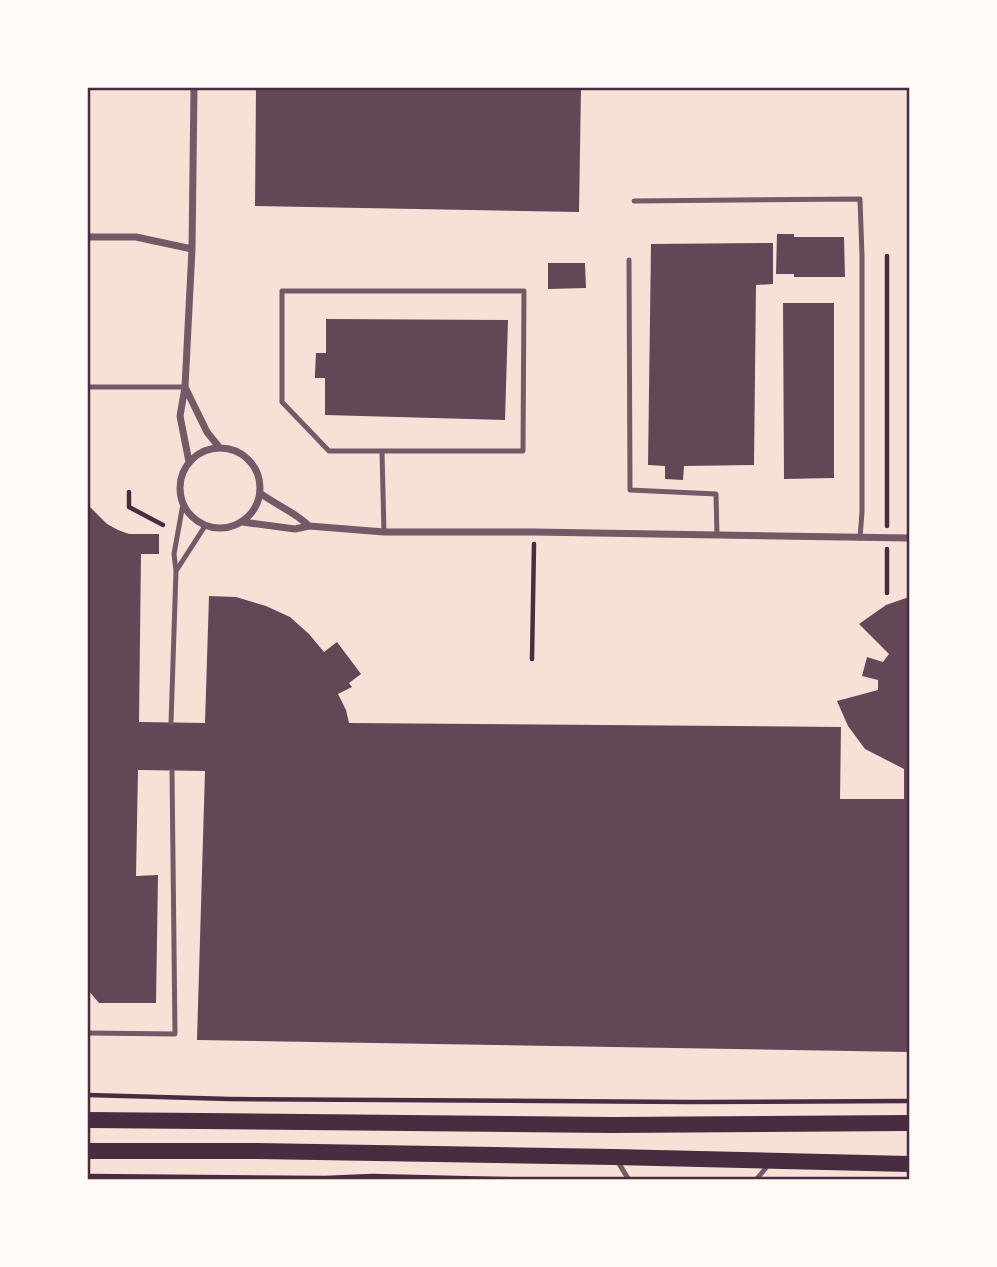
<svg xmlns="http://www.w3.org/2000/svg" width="997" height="1267" font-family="'Roboto Condensed',sans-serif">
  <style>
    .building { fill: #644757 }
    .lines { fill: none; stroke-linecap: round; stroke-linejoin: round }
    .path { stroke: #4a2c40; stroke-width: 4.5 }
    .service { stroke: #755966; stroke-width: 5 }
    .minor { stroke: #755966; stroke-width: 7 }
    .primary { stroke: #4a2c40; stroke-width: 16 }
    .neatline { fill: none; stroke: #4a2c40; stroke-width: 2.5 }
  </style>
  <rect width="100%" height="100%" fill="#f7e1d7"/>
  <path class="building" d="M 256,88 L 581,88 L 579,212 L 255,206 Z
    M 777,234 L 794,234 L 794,237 L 844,237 L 845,277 L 794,277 L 794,274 L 776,274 Z
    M 773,243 L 773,284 L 756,285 L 754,465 L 684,466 L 683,480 L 665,479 L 665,466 L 648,465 L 651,244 Z
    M 548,263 L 585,263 L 586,288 L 548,289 Z
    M 783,303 L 834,303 L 834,478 L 784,479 Z
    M 326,319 L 508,320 L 505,420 L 325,415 L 325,378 L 315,378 L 315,373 L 316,353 L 326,353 Z
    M 88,505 L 107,524 L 118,530 L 129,534 L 159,534 L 159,554 L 141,554 L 139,722 L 205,723 L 209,596 L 236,597 L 266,606 L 290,617 L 309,634 L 324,652 L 337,642 L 361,674 L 349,683 L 352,687 L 338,694 L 346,710 L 349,723 L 841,727 L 840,799 L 904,799 L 904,769 L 865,749 L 848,726 L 837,701 L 878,690 L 878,680 L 862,676 L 867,657 L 883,662 L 889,654 L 859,624 L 886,605 L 909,597 L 909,1052 L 197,1040 L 205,771 L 138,770 L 136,876 L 158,875 L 156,1003 L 99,1003 L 88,990 Z"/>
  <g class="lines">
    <path class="path" d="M 129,492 L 129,507 L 163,525
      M 887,526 L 887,256
      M 887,549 L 887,593
      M 532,659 L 534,544
      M 88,1095 L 230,1099 L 691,1102 L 909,1101
      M 88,1176 L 325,1178 L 372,1176 L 536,1180"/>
    <path class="service" d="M 634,201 L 860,199 L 862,256 L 862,512 L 860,538
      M 629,260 L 630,490 L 716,494 L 717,535
      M 282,291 L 524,291 L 523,451 L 329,451 L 282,402 Z
      M 88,387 L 185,387
      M 382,452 L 384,532
      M 176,571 L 205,526
      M 171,723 L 176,571 L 174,554 L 183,504
      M 88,1033 L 175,1034 L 172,771
      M 618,1162 L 629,1180
      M 756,1180 L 769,1164"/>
    <path class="minor" d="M 88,237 L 136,237 L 192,249
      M 185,387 L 207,432 L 219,447
      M180 488a40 40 0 1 1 80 0a40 40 0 1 1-80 0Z
      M 189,462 L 180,416 L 185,387 L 192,249 L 194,88
      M 260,493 C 276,505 295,512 309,526
      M 242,522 L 295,529 L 309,526 L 384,532 L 534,532 L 909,538"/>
    <path class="primary" d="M 88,1120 L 613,1125 L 909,1123
      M 88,1151 L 257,1151 L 614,1157 L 909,1164"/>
  </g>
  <rect width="997" height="1267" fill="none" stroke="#fffaf5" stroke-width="178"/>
  <rect x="89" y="89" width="819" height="1089" class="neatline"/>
</svg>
